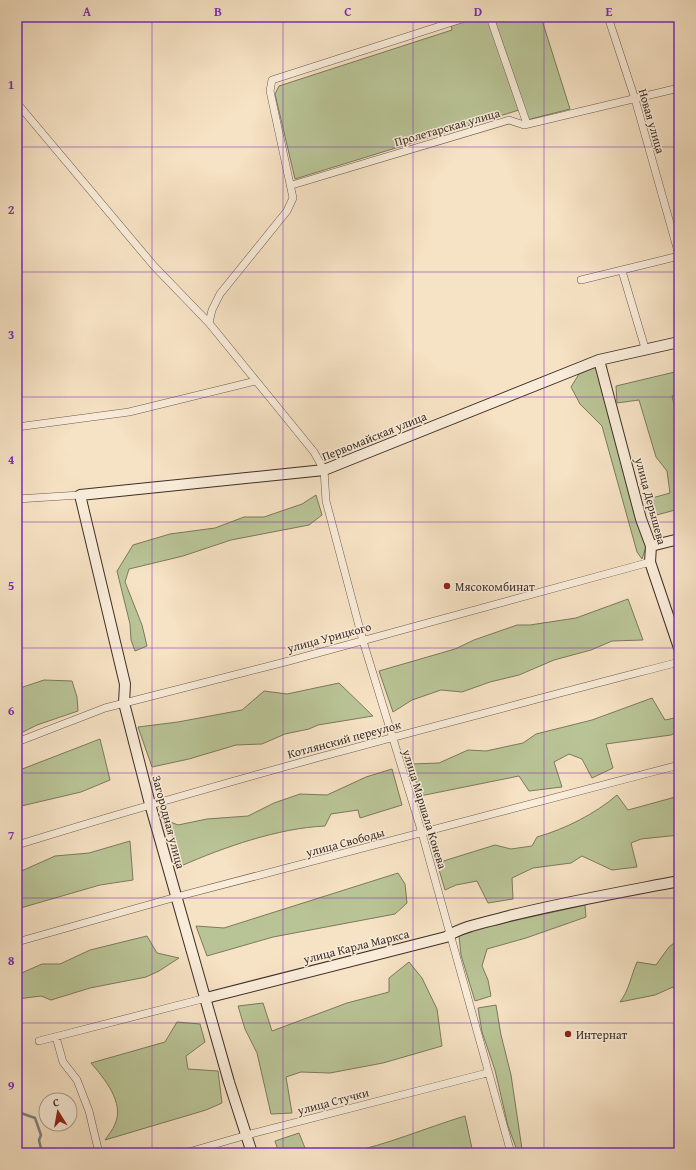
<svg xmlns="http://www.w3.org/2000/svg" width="696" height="1170" font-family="'Gentium Book Plus',serif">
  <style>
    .green { fill: #b9c496; stroke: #7c795e }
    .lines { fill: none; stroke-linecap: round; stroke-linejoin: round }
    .stream { stroke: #798382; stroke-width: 2.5 }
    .street-casing { stroke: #6c5b4e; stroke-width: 8 }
    .secondary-casing { stroke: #3e2e27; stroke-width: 12 }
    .street { stroke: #f9ecd9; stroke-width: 7 }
    .secondary { stroke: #f9ecd9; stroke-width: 10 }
    .grid { fill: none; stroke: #7b2cbf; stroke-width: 1; stroke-opacity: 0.55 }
    .poi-dot { fill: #8f2418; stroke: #f9ecd9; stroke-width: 1.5 }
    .labels { text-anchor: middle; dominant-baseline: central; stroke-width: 3; stroke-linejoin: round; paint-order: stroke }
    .street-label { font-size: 12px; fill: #3e2e27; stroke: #f9ecd9 }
    .poi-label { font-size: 12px; fill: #3e2e27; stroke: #f9ecd9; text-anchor: start }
    .neatline { fill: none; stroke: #7b2cbf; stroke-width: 1.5 }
    .grid-label { font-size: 13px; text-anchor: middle; font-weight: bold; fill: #7b2cbf }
  </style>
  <rect width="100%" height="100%" fill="#f6e2c4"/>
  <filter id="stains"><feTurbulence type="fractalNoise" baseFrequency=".005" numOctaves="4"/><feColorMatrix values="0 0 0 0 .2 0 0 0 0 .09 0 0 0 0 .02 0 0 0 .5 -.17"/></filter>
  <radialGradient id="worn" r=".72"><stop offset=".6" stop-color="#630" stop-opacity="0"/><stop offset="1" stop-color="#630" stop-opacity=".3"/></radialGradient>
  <path class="green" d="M 450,17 L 541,17 L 570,109 L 523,121 L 519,110 L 295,179 L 275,94 L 279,86 L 452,30 Z
    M 596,367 L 631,500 L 646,547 L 642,559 L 637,552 L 602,426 L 580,404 L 571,387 L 579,374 Z
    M 679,371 L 679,393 L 672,396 L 679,424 L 679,509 L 653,516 L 645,500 L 670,493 L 667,471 L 656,457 L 639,400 L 617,403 L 616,386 Z
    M 316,495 L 322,515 L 309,525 L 231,540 L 183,556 L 129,569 L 125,582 L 142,625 L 147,646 L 135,651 L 131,640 L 130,624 L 117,571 L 133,545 L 170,534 L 215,528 L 244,517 L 264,517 L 302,504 Z
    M 628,599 L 643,640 L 612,641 L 591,650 L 554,660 L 519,675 L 490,682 L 462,692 L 441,690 L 412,700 L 393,712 L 379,671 L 455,649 L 474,640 L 517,625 L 530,625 L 576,618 Z
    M 44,680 L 72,681 L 77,697 L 78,711 L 37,725 L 19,734 L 17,732 L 17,689 Z
    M 339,683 L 373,716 L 318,725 L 309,729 L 285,734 L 262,744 L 236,745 L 189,759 L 152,767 L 138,727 L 178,722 L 242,710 L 264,691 L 287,694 Z
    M 652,698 L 665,720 L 679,717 L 679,731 L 671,735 L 606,744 L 613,768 L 592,778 L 582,759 L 569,754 L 554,762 L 562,787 L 529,791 L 519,776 L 420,796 L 411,764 L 439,763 L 468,750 L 486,751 L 523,743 L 536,734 L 592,720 Z
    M 100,739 L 110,780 L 81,792 L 17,807 L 17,771 Z
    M 392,769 L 402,805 L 360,818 L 358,810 L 331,814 L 325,826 C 279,828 224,847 181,866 L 168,821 L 178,825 L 207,819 L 248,816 L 274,803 L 300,794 L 327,795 L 366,777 Z
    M 617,795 L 628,810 L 679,796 L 679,835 L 641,839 L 631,843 L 637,867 L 612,870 L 582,856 L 571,863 L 533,868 L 512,878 L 513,899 L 488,903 L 477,881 L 456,885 L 445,890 L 437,863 L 495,845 L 511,849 L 532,846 L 537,837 C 565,829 595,814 617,795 Z
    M 130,841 L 133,880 L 100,885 L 17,909 L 17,873 L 55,856 L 89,853 Z
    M 398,873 L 405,884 L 407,903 L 395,914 L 273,937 L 207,956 L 196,926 L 224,928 Z
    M 585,905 L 586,917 L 526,938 L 487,949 L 482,966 L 488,980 L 491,996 L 475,1001 L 461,955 L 459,936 C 500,922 543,915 585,905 Z
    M 147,936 L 157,953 L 179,958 L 159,971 L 146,977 L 90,988 L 51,1000 L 41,996 L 17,999 L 17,975 L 42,964 L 60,964 L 90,950 Z
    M 679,939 L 679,995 L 673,987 L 655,995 L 620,1002 C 629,990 631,976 637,962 L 656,965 L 669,947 Z
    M 409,962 L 422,978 L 437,1009 L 442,1046 L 383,1063 L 330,1073 L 301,1072 L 286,1077 L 292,1113 L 271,1114 L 257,1053 L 245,1029 L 238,1006 L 263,1003 L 272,1031 L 347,1003 L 389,992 L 389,978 Z
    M 496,1005 L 501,1035 L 511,1075 L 522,1149 L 527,1153 L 518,1153 L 508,1126 L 495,1070 L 482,1032 L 478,1008 Z
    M 177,1022 L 200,1024 L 205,1042 L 186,1056 L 188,1069 L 218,1071 L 222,1103 L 206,1110 L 105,1140 C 108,1135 113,1130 115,1124 C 125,1103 104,1078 91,1063 L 165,1042 Z
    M 465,1116 L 473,1153 L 346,1153 C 387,1145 425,1128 465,1116 Z
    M 299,1133 L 307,1153 L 279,1153 L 275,1141 Z"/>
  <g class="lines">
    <path class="stream" d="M 17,1078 L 20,1079 L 21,1087 L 17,1089
      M 17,1096 L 19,1104 L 17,1106
      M 17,1110 L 18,1112 L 35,1118 L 41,1135 L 39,1140 L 42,1153"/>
    <g class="street-casing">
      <path id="street" d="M 468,17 L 272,80 L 270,91 L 293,198 L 287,211 L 220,294 L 212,310 L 209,323 L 314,452 L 324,470 L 326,501 L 363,641 L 422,833 L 511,1153
        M 490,17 L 527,124
        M 608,17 L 635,99 L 679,255
        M 17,103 L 154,266 L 209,323
        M 292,185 L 509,120 L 524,125 L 679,88
        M 622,271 L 645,348
        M 581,280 L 679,256
        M 17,427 L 129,412 L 256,381
        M 17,499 L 80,495
        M 17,742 L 105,708 L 285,662 L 650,562
        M 17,845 C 236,777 457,720 679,662
        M 17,942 L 176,897 L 679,765
        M 56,1037 L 63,1062 L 77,1080 L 89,1111 L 99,1153
        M 39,1041 L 206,998
        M 185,1153 L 247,1135 L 487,1073"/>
    </g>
    <g class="secondary-casing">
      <path id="secondary" d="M 599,360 L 641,519 L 651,546 L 650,562 L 679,648
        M 651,546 L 679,539
        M 206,998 L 446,937 C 465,925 488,922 509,916 C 565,902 622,892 679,881
        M 252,1153 L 229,1082 L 150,804 L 124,703 L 125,684 L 80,495 L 324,470 L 599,360 L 679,342"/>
    </g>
    <use href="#street" class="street"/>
    <use href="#secondary" class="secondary"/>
  </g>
  <path class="grid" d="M 152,17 L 152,1153M 283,17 L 283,1153M 413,17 L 413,1153M 544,17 L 544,1153M 17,147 L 679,147M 17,272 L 679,272M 17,397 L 679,397M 17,522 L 679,522M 17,648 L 679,648M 17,773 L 679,773M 17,898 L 679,898M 17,1023 L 679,1023"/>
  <g class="poi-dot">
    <circle cx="447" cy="586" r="4"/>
    <circle cx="568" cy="1034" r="4"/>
  </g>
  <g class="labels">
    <g class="street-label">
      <text transform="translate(652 121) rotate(74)">Новая улица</text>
      <text transform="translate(447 127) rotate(-16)">Пролетарская улица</text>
      <text transform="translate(374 436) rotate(-22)">Первомайская улица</text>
      <text transform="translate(651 501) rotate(75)">улица Дерышева</text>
      <text transform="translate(329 637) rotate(-15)">улица Урицкого</text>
      <text transform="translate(344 739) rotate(-15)">Котлянский переулок</text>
      <text transform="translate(425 809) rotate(73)">улица Маршала Конева</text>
      <text transform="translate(169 822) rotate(75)">Загородная улица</text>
      <text transform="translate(345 842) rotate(-15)">улица Свободы</text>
      <text transform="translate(356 946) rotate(-14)">улица Карла Маркса</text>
      <text transform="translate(333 1101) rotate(-15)">улица Стучки</text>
    </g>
    <g class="poi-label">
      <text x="455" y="586">Мясокомбинат</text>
      <text x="576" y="1034">Интернат</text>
    </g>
  </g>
  <rect width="696" height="1170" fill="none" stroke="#f6e2c4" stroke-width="44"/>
  <g transform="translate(58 1112) rotate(349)"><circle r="19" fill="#f9ecd9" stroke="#aea092"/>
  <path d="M0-3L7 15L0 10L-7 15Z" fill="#8f2418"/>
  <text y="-6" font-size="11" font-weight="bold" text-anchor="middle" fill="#3e2e27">С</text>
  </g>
  <rect x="22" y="22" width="652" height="1126" class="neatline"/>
  <g class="grid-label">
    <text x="87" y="16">A</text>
    <text x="218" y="16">B</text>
    <text x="348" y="16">C</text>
    <text x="478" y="16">D</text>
    <text x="609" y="16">E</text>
    <text x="11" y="89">1</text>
    <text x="11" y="214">2</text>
    <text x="11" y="339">3</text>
    <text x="11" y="464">4</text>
    <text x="11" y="590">5</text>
    <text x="11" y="715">6</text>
    <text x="11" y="840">7</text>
    <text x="11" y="965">8</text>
    <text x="11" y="1090">9</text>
  </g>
  <rect width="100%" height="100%" filter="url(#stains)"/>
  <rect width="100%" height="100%" fill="url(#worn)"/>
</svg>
